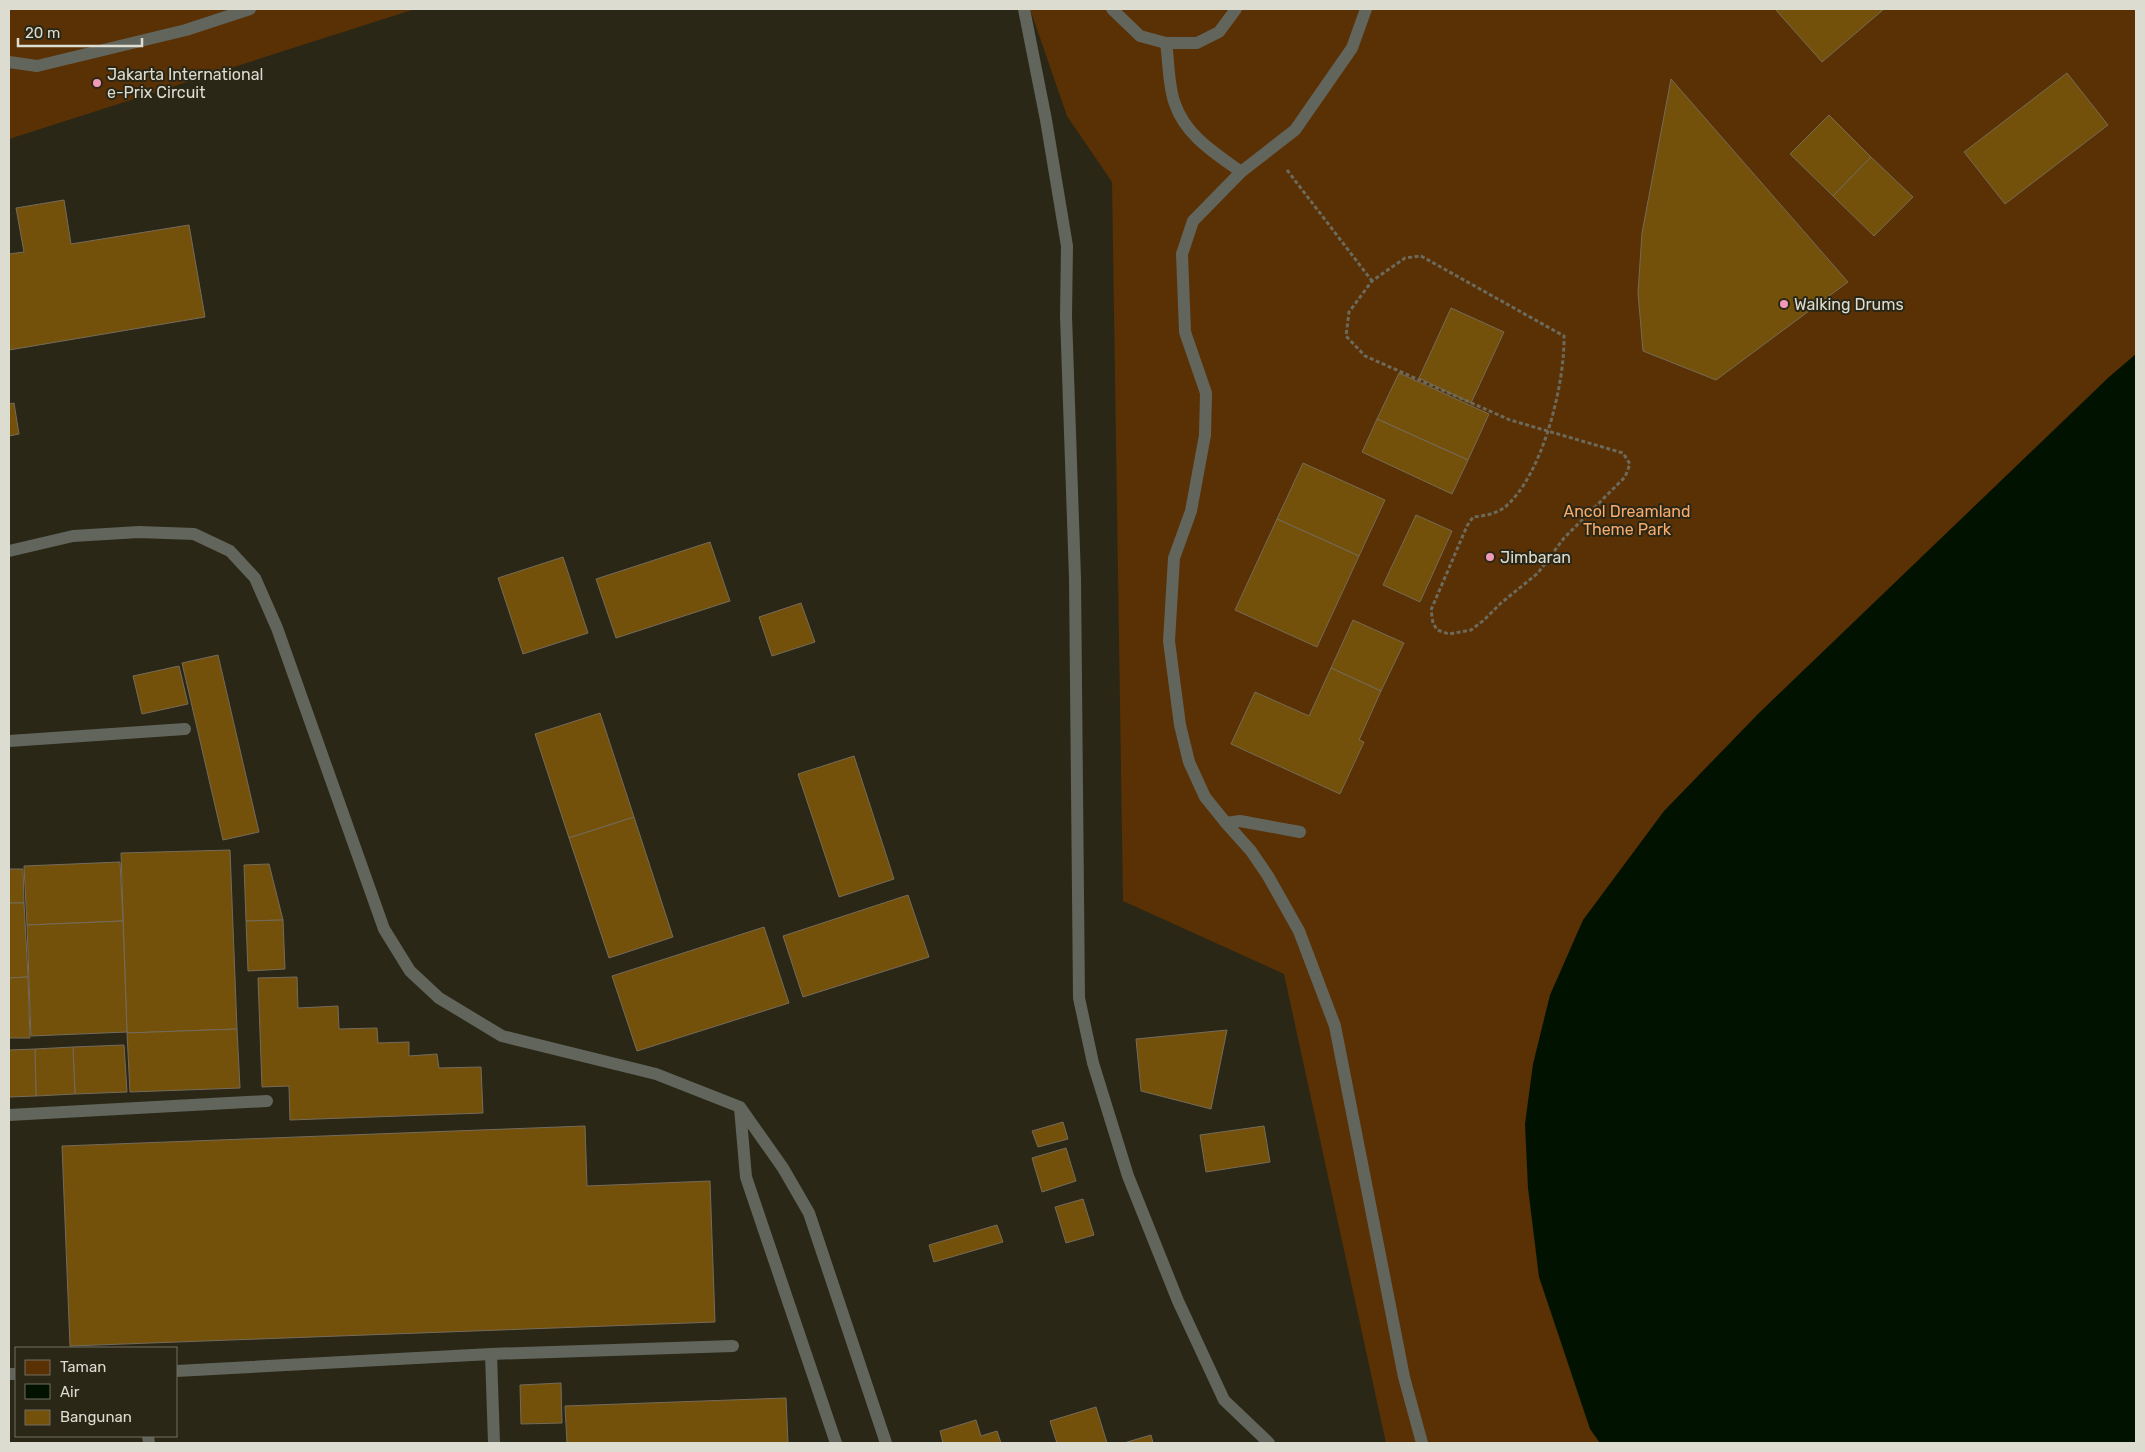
<svg xmlns="http://www.w3.org/2000/svg" width="2145" height="1452" viewBox="0 0 2145 1452" font-family="Rubik,sans-serif">
<style>
.green{fill:#5a3005}
.water{fill:#011300}
.building{fill:#73510b;stroke:#756b5a}
.lines{fill:none;stroke-linecap:round;stroke-linejoin:round}
.path{stroke:#6c6a5b;stroke-width:3;stroke-dasharray:4 2.5;stroke-linecap:butt}
.lane{stroke:#62655c;stroke-width:12}
.poi-dot{fill:#f09ab7;stroke:#2a2716;stroke-width:2}
.labels{text-anchor:middle;stroke-width:4;stroke-linejoin:round;paint-order:stroke}
.poi-label{font-size:16px;fill:#dddcd1;stroke:#2a2716;text-anchor:start}
.park-label{font-size:16px;fill:#f9ab6c;stroke:#2a2716}
</style>
<rect width="100%" height="100%" fill="#2a2716"/>
<g class="green">
<polygon points="9,9 415,9 9,139"/>
<polygon points="1030,9 2136,9 2136,1443 1386,1443 1284,974 1123,901 1112,182 1067,116"/>
</g>
<polygon class="water" points="2136,354 2136,1443 1600,1443 1590,1429 1539,1277 1528,1188 1525,1124 1533,1064 1550,995 1583,920 1664,811 1759,713 2109,377"/>
<g class="building">
<polygon points="1775,9 1884,9 1822,62"/>
<polygon points="2067,73 2108,125 2005,204 1964,152"/>
<polygon points="1671,79 1848,282 1716,380 1643,351 1638,293 1642,233"/>
<polygon points="1829,115 1871,157 1833,196 1790,154"/>
<polygon points="1871,157 1913,197 1874,236 1833,196"/>
<polygon points="64,200 71,244 189,225 205,317 9,350 9,254 24,252 16,208"/>
<polygon points="1451,308 1504,332 1471,403 1419,378"/>
<polygon points="1399,373 1489,414 1468,460 1377,419"/>
<polygon points="14,403 19,434 9,436 9,404"/>
<polygon points="1377,419 1468,460 1452,494 1362,452"/>
<polygon points="1303,463 1385,500 1359,556 1277,519"/>
<polygon points="1416,515 1452,531 1420,602 1383,585"/>
<polygon points="1277,519 1359,556 1317,647 1235,610"/>
<polygon points="710,542 730,601 616,638 596,579"/>
<polygon points="563,557 588,633 523,654 498,578"/>
<polygon points="801,603 815,642 772,656 759,617"/>
<polygon points="1353,620 1404,643 1381,691 1331,668"/>
<polygon points="218,655 259,832 223,840 182,663"/>
<polygon points="179,666 188,704 142,714 133,676"/>
<polygon points="1331,668 1381,691 1359,740 1364,742 1340,794 1231,744 1255,692 1309,716"/>
<polygon points="600,713 634,817 569,838 535,734"/>
<polygon points="854,756 894,879 839,897 798,774"/>
<polygon points="634,817 673,937 609,958 569,838"/>
<polygon points="230,850 237,1029 127,1033 121,853"/>
<polygon points="120,862 123,921 27,925 24,866"/>
<polygon points="269,864 283,920 246,921 244,865"/>
<polygon points="9,869 23,869 24,903 9,903"/>
<polygon points="908,895 929,957 803,997 783,936"/>
<polygon points="9,903 24,903 28,977 9,978"/>
<polygon points="283,920 285,969 248,971 246,921"/>
<polygon points="123,921 127,1032 31,1036 27,925"/>
<polygon points="764,927 789,1003 637,1051 612,976"/>
<polygon points="28,977 30,1038 9,1038 9,978"/>
<polygon points="297,977 298,1008 338,1006 339,1029 377,1028 378,1043 409,1042 409,1056 437,1054 439,1068 481,1067 483,1113 290,1120 289,1086 262,1087 258,978"/>
<polygon points="237,1029 240,1088 130,1092 127,1033"/>
<polygon points="1227,1030 1211,1109 1141,1091 1136,1039"/>
<polygon points="124,1045 127,1092 75,1094 73,1047"/>
<polygon points="73,1047 75,1094 36,1096 35,1049"/>
<polygon points="35,1049 36,1096 9,1097 9,1050"/>
<polygon points="1063,1122 1068,1139 1038,1147 1032,1131"/>
<polygon points="585,1126 587,1186 710,1181 715,1322 70,1346 62,1146"/>
<polygon points="1264,1126 1270,1162 1206,1172 1200,1135"/>
<polygon points="1066,1148 1076,1181 1042,1192 1032,1158"/>
<polygon points="1083,1199 1094,1235 1066,1243 1055,1207"/>
<polygon points="997,1225 1003,1242 934,1262 929,1245"/>
<polygon points="561,1383 562,1423 521,1424 520,1385"/>
<polygon points="786,1398 788,1443 567,1443 565,1406"/>
<polygon points="1096,1407 1107,1443 1057,1443 1050,1421"/>
<polygon points="976,1420 981,1436 997,1431 1001,1443 943,1443 940,1431"/>
<polygon points="1151,1435 1153,1443 1124,1443"/>
</g>
<g class="lines">
<g class="path">
<polyline points="1287,170 1372,281"/>
<path d="M1431 610 1467 526 1473 517C1484 516 1496 514 1505 507 1543 475 1565 383 1564 336L1421 256 1405 258 1372 281 1349 312 1346 336 1365 356 1510 420 1623 453 1630 464 1625 477 1564 538 1538 573 1501 603 1484 620 1471 630 1449 634 1437 630 1433 623 1431 610"/>
</g>
<g class="lane">
<polyline points="1024,9 1046,120 1067,246 1066,316 1075,578 1079,998 1093,1063 1128,1176 1178,1301 1224,1400 1269,1443"/>
<polyline points="1112,9 1140,36 1166,43 1197,43 1219,32 1236,9"/>
<path d="M1166 43C1169 62 1168 86 1175 104 1186 136 1215 153 1241 172"/>
<polyline points="9,62 37,66 186,30 250,9"/>
<polyline points="9,551 73,536 139,532 194,534 230,551 255,578 277,628 384,929 410,971 439,998 502,1036 656,1074 740,1107 783,1168 809,1213 886,1443"/>
<polyline points="9,741 185,729"/>
<polyline points="1226,823 1251,851 1268,876 1299,931 1335,1026 1404,1377 1422,1443"/>
<polyline points="1300,832 1240,821 1226,823 1205,797 1189,762 1180,725 1169,641 1174,558 1191,511 1205,435 1206,393 1185,332 1182,254 1193,221 1241,172 1295,130 1352,48 1366,9"/>
<polyline points="740,1108 746,1177 836,1443"/>
<polyline points="9,1115 267,1101"/>
<polyline points="491,1354 494,1443"/>
<polyline points="176,1371 491,1354 733,1346"/>
<polyline points="9,1374 16,1374"/>
<polyline points="148,1436 149,1443"/>
</g>
</g>
<g class="poi-dot">
<circle cx="97" cy="83" r="5"/>
<circle cx="1784" cy="304" r="5"/>
<circle cx="1490" cy="557" r="5"/>
</g>
<g class="labels">
<g class="poi-label">
<text x="107" y="80">Jakarta International<tspan x="107" dy="18">e-Prix Circuit</tspan></text>
<text x="1794" y="310">Walking Drums</text>
<text x="1500" y="563">Jimbaran</text>
</g>
<g class="park-label">
<text x="1627" y="517">Ancol Dreamland<tspan x="1627" dy="18">Theme Park</tspan></text>
</g>
</g>
<rect width="2145" height="1452" fill="none" stroke="#dddcd1" stroke-width="20"/>
<rect x="15" y="1347" width="162" height="90" fill="#2a2716" stroke="#726f61"/>
<rect x="25" y="1360" width="25" height="15" fill="#5a3005" stroke="#726f61"/>
<text x="60" y="1372" font-size="15" fill="#dddcd1">Taman</text>
<rect x="25" y="1384" width="25" height="15" fill="#011300" stroke="#726f61"/>
<text x="60" y="1397" font-size="15" fill="#dddcd1">Air</text>
<rect x="25" y="1410" width="25" height="15" fill="#73510b" stroke="#726f61"/>
<text x="60" y="1422" font-size="15" fill="#dddcd1">Bangunan</text>
<path d="M18 38v8h124v-8" fill="none" stroke="#dddcd1" stroke-width="2.5"/>
<text x="25" y="38" font-size="15" fill="#dddcd1" stroke="#2a2716" stroke-width="4" paint-order="stroke">20 m</text>
</svg>
